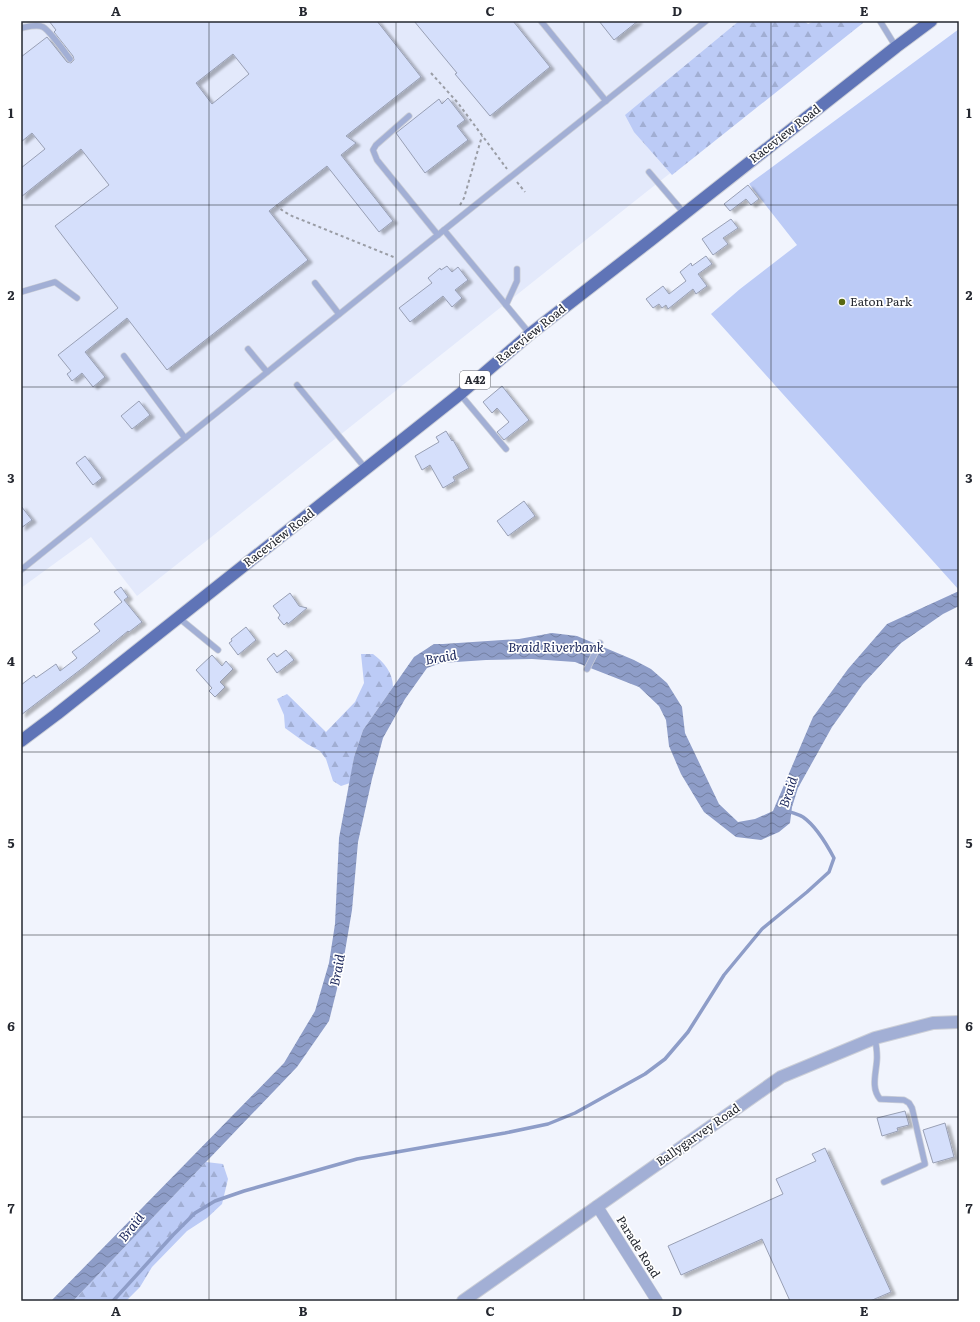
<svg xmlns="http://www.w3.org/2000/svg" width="980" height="1322" viewBox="0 0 980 1322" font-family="Literata,serif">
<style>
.built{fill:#e3e9fb}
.forest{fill:url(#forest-firs)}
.pitch{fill:#bccbf6}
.water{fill:url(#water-waves)}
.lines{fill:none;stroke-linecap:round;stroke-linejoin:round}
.stream{stroke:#8e9dc8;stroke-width:3.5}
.building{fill:#d5dffb;stroke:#989fb4;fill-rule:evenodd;filter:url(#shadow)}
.service-casing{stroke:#cccfd8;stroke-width:7}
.minor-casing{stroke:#cccfd8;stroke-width:12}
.tertiary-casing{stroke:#cccfd8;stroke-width:14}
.primary-casing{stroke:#cccfd8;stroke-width:14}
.path{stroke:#9a9da5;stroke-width:2;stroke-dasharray:3 3;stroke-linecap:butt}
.service{stroke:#a2afd5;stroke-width:5.5}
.minor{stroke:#a2afd5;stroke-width:11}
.tertiary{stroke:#a2afd5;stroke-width:12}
.primary{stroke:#5f74b7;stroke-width:12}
.grid{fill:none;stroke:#252830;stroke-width:1;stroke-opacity:0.55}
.poi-dot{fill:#596912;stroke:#fff;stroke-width:1.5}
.labels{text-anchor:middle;stroke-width:3.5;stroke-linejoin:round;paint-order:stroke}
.shield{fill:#fff;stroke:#66686e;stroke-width:1}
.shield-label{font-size:11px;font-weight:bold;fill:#252830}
.street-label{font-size:12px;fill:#252830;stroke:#fff}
.poi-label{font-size:12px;fill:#252830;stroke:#fff;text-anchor:start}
.water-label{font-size:13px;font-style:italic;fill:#19255a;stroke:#fff}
.neatline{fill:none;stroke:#252830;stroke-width:1.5}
.grid-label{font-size:13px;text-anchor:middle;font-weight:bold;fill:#252830}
</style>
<defs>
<pattern id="forest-firs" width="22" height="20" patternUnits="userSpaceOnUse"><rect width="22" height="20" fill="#bccbf6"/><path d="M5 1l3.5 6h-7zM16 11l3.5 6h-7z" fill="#a1aed3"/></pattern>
<pattern id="water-waves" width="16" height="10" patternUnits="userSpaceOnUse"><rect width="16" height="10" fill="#8e9dc8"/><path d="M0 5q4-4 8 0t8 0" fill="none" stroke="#7480a3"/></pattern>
<filter id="shadow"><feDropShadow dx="4.5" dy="2.5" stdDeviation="1" flood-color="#0004"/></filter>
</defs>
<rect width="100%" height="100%" fill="#f1f4fd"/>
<polygon class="built" points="21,21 865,21 650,189 137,596 91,537 21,588"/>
<g class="forest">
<polygon points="739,21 804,21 808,24 815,21 862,21 863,23 672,175 634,132 625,115"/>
<path d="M361 654H373C384 662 393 673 393 687L363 730 354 757 350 783 341 786 333 781 326 759 320 751 307 744 285 728 284 715 277 699 287 694 326 732 355 702 364 683Z"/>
<polygon points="206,1162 223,1164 228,1179 222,1204 207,1218 187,1231 152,1267 140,1287 126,1301 73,1301"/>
</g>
<polygon class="pitch" points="959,29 959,590 711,314 740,289 797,245 749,184"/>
<polygon class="water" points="959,591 959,606 943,614 901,643 863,684 832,727 798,788 792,807 790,823 779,832 761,840 736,837 704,812 681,774 669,746 666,720 659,706 639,687 575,662 532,659 486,660 441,663 427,668 405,699 383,738 372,779 358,842 352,910 342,969 329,1021 297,1067 73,1301 51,1301 284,1063 315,1011 329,963 335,924 339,838 354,757 363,730 414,657 434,644 443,644 519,639 552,633 577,636 634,660 651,669 667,683 682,707 685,733 719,804 738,822 755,819 773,811 813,717 848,669 887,624"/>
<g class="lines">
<path class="stream" d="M113 1301 173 1235 195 1213 215 1201 244 1191 357 1159 505 1133 548 1124 575 1113 645 1074 665 1059 688 1032 724 975 762 929 807 892 829 872 834 858C826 843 816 826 803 817 798 814 792 813 788 811"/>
</g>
<g class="building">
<path d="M49 21H377L421 77 346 136 356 143 341 155 393 221 379 232 327 166 269 211 308 260 167 370 127 318 85 352 105 377 93 387 82 373 72 381 67 374 71 371 58 355 118 308 55 226 109 185 81 149 21 197V168L45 149 32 133 21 142V57L47 37 67 62 71 63 74 60 73 56 54 32 56 30ZM233 54 249 74 212 104 196 83Z"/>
<polygon points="414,21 513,21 550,67 490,116 455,74 457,73"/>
<polygon points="599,21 638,21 614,40"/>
<polygon points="448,98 465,120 457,126 468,140 425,173 396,133 439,99 442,104"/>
<polygon points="748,185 759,199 751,205 746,199 730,211 724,204"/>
<polygon points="731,219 738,228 723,238 728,244 713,255 702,239"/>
<polygon points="706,256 712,264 698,274 707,286 696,294 693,289 668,309 666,305 662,308 659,304 653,308 646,299 663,286 669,294 686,281 680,272 691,263 692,266"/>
<polygon points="447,266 452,272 458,267 468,280 455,290 462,298 452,307 443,296 410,322 399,308 432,283 428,278 440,268 441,270"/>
<polygon points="502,386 529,420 504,440 497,432 509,422 497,408 492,413 483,402"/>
<polygon points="139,401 150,415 132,429 121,416"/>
<polygon points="446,431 452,441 453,440 469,468 453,477 455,481 443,488 430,465 422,470 415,456 439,442 436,437"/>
<polygon points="85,456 102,478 93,485 76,463"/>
<polygon points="524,501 535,516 508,536 497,521"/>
<polygon points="21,506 32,520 21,528"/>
<polygon points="121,587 128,597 124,600 142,622 129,632 128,631 84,667 21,715 21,685 34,675 36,678 56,664 60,671 77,658 72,652 100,631 94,624 122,602 114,592"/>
<polygon points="290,593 299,606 307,608 288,624 287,622 284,625 278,618 280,615 273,606"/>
<polygon points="246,627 256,640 238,655 229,643 232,641 231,639"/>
<polygon points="286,650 294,660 277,673 267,659 274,653 277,657"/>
<polygon points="212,655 222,666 226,661 233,669 220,682 225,687 215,697 209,691 212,688 196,670"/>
<polygon points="905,1111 909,1125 897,1128 898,1131 882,1136 877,1118"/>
<polygon points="945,1123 954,1157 933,1163 923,1130"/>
<polygon points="825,1148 891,1292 870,1301 790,1301 762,1239 681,1275 668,1246 783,1194 776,1179 816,1161 812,1154"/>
</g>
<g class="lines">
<g class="service-casing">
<g id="service">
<polyline points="541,21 606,101"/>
<polyline points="880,21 896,47"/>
<path d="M21 28C27 27 37 24 43 27 50 31 64 51 70 59"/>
<polyline points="409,116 376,145 373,150 377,160 438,235"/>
<polyline points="649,172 684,213"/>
<polyline points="444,230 706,21"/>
<polyline points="315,283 339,314"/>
<polyline points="21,292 55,282 77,298"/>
<polyline points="506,305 517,281 517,269"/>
<polyline points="248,349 267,372"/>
<polyline points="124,356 185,438"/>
<polyline points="297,385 366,469"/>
<polyline points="460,394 506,449"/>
<polyline points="21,570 444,230 530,334"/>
<polyline points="179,618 218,650"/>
<polyline points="587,669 600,643"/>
<path d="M875 1038C876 1044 877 1051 877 1057 877 1071 870 1087 880 1099L904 1100 909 1103 912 1108 925 1164 884 1182"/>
</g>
</g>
<g class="minor-casing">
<polyline id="minor" points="597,1206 657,1301"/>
</g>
<g class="tertiary-casing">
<polyline id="tertiary" points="463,1301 781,1077 875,1038 933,1023 959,1022"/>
</g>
<g class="primary-casing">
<polyline id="primary" points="21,741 57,714 460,394 530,334 651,240 896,47 931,21"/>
</g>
<g class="path">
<polyline points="431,73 458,103 507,169"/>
<polyline points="517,182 525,192"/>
<polyline points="276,205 283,211 292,216 396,258"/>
<polyline points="460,205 464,198 482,136"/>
</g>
<use href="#service" class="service"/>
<use href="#minor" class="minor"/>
<use href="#tertiary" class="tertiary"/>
<use href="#primary" class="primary"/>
</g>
<path class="grid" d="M209 21V1301M396 21V1301M584 21V1301M771 21V1301M21 205H959M21 387H959M21 570H959M21 752H959M21 935H959M21 1117H959"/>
<circle class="poi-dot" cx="842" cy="302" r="4"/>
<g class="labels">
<rect class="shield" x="460" y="371" width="30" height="18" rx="3"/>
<g class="shield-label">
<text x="475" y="384">A42</text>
</g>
<g class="street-label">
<text transform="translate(785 134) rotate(-38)" y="4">Raceview Road</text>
<text transform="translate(531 334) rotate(-39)" y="4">Raceview Road</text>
<text transform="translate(279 538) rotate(-38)" y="4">Raceview Road</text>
<text transform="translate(698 1135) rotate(-35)" y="4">Ballygarvey Road</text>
<text transform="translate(638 1247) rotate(58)" y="4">Parade Road</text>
</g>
<g class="poi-label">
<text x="850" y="306">Eaton Park</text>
</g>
<g class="water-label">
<text x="556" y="652">Braid Riverbank</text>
<text transform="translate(441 657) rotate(-10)" y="5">Braid</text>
<text transform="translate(788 792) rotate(-72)" y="5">Braid</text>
<text transform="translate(337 970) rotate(-79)" y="5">Braid</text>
<text transform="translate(131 1227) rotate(-52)" y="5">Braid</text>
</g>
</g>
<rect width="980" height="1322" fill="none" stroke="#ffffff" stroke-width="44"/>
<rect x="22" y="22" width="936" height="1278" class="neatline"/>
<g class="grid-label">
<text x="116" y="16">A</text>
<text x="303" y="16">B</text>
<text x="490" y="16">C</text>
<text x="677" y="16">D</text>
<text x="864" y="16">E</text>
<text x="11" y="118">1</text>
<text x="969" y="118">1</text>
<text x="11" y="300">2</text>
<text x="969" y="300">2</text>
<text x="11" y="483">3</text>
<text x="969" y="483">3</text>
<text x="11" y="666">4</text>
<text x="969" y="666">4</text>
<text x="11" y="848">5</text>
<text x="969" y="848">5</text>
<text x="11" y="1031">6</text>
<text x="969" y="1031">6</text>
<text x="11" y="1213">7</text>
<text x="969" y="1213">7</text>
<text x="116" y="1316">A</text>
<text x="303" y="1316">B</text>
<text x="490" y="1316">C</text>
<text x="677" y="1316">D</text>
<text x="864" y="1316">E</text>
</g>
</svg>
